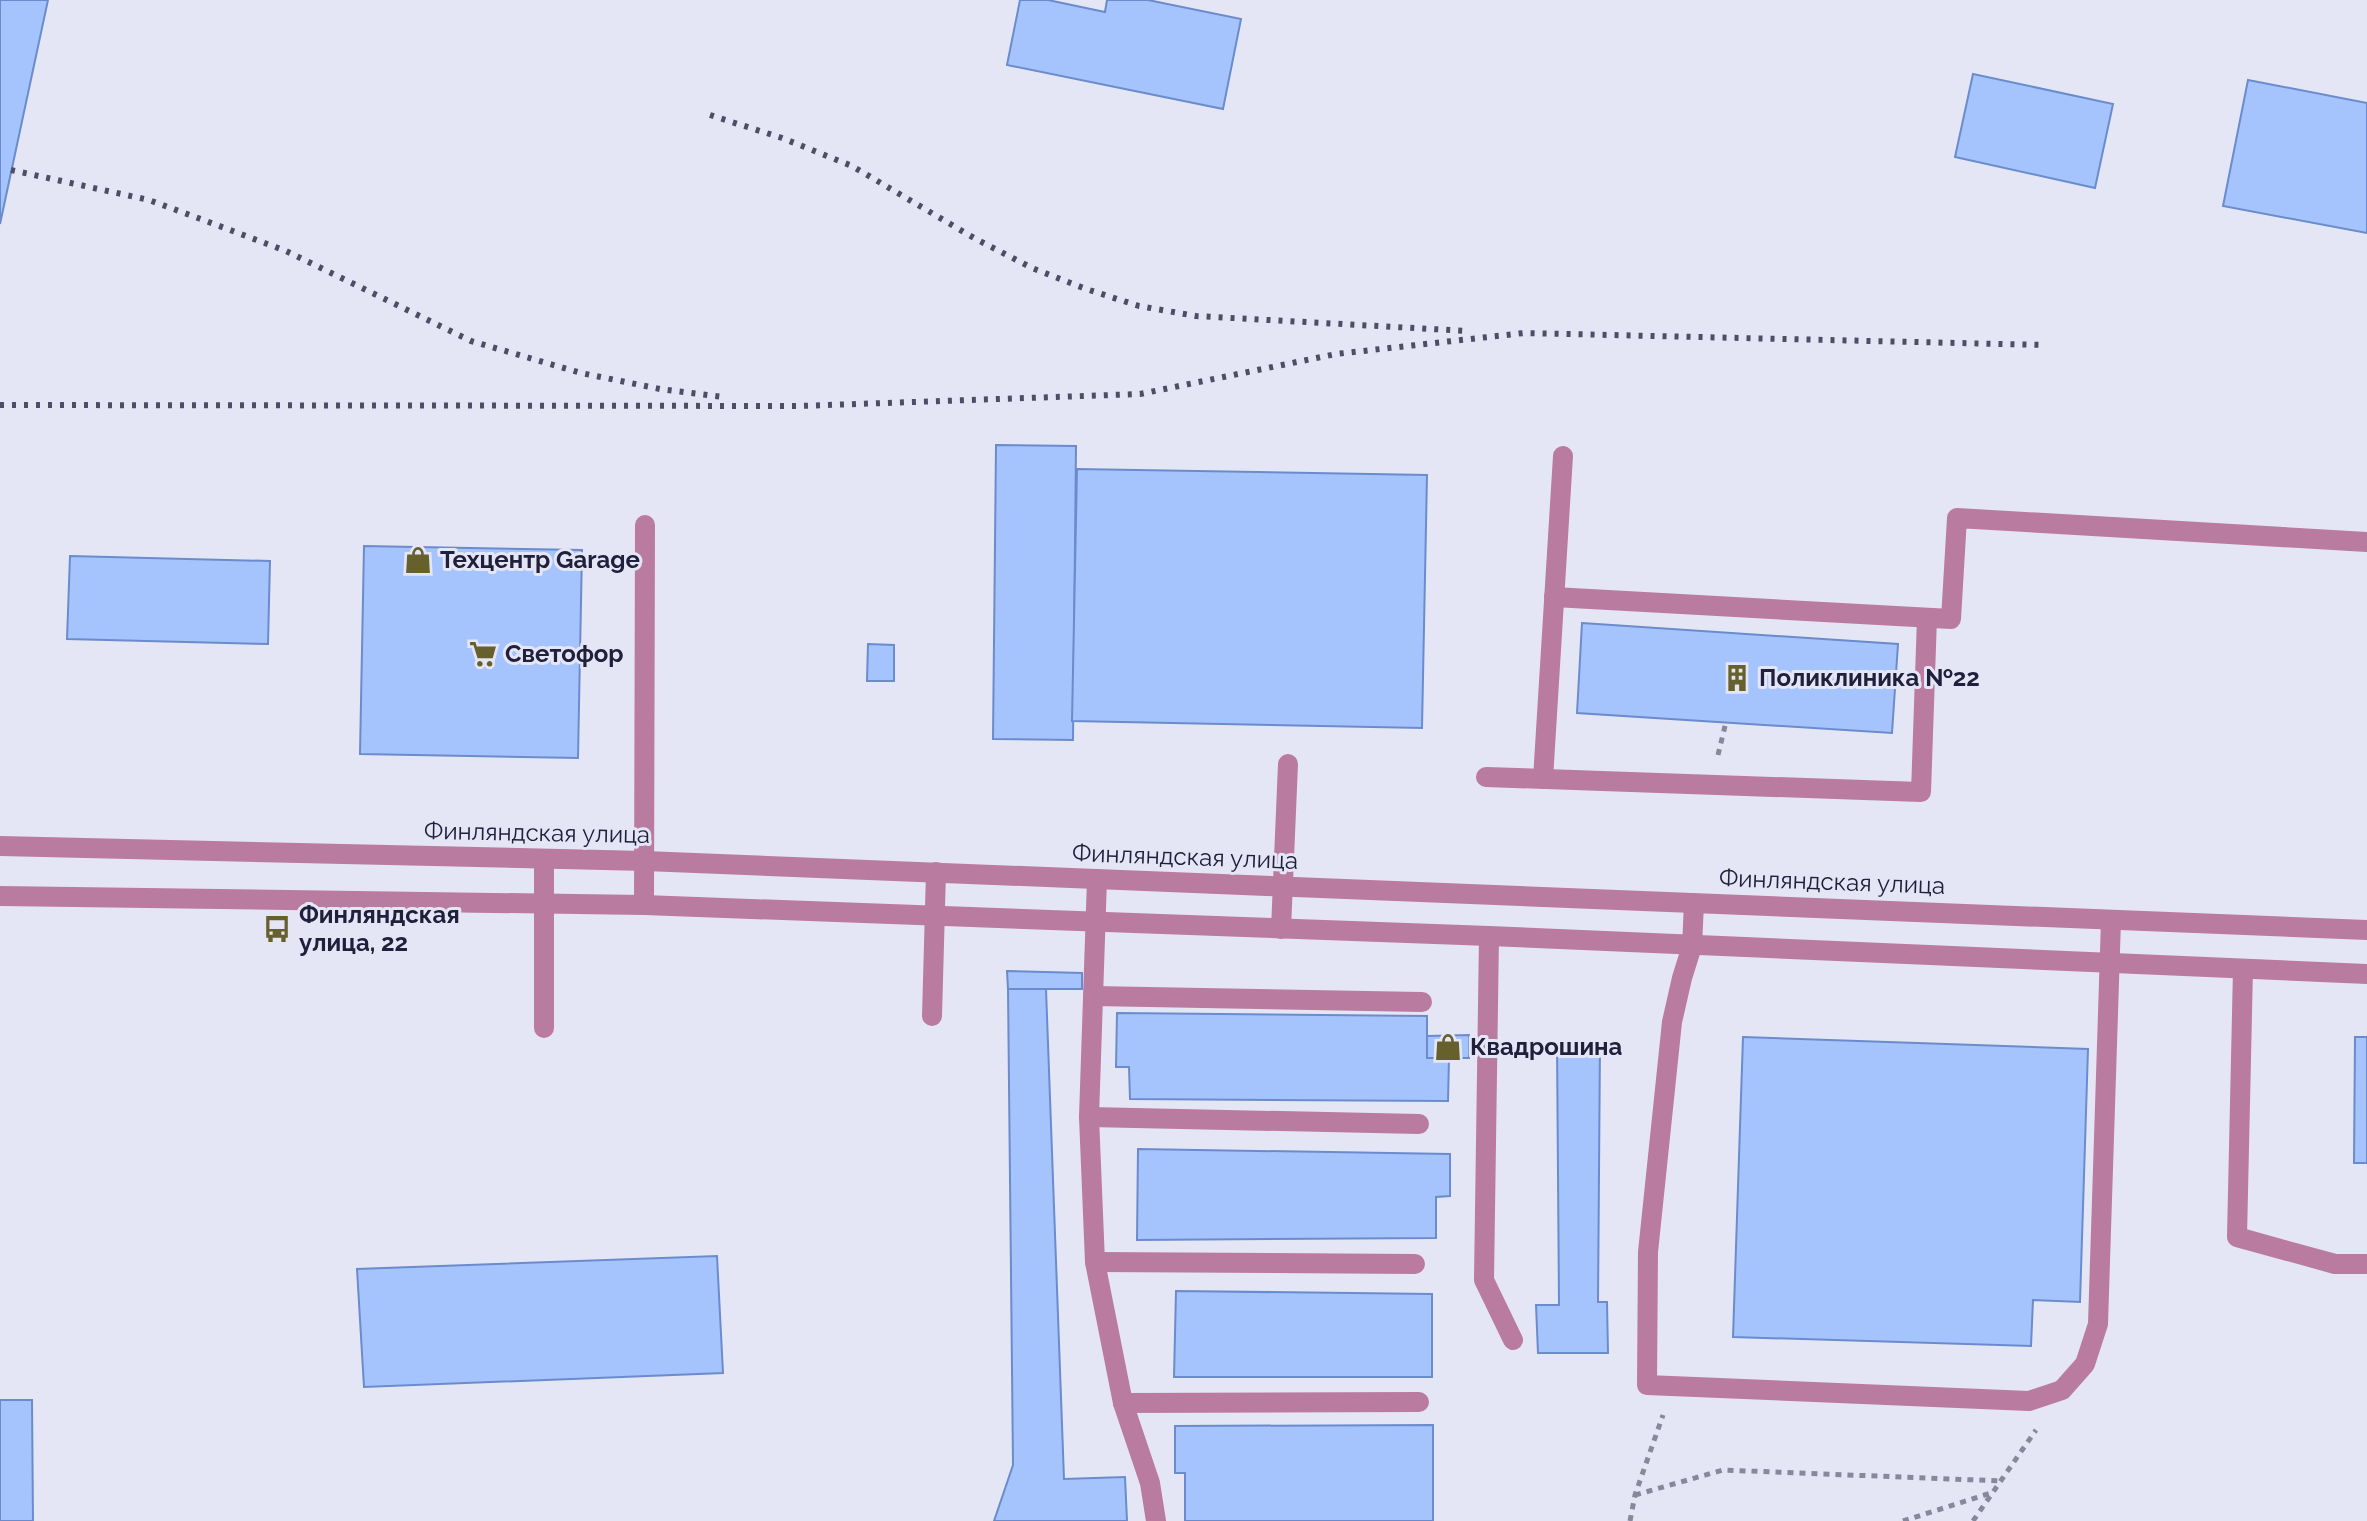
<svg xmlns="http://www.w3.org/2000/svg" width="2367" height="1521" viewBox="0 0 2367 1521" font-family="Raleway,sans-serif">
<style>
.building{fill:#a5c4fd;stroke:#6a8ccc;stroke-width:2}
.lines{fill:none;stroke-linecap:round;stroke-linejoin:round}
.path{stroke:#88889d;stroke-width:5;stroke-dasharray:6 6;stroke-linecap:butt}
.service{stroke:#ba7ba1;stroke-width:20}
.tertiary{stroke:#ba7ba1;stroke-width:20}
.rail{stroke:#4d4d66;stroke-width:6;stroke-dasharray:4 8;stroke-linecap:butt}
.labels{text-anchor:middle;stroke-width:6;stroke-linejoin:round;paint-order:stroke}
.poi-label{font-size:24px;font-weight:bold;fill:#20203c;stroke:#e5e6f5;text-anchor:start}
.street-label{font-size:24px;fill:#20203c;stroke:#e5e6f5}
</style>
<rect width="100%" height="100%" fill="#e5e6f5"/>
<g class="building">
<polygon points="0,0 48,0 0,224"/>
<polygon points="1020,0 1048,0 1105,12 1107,0 1148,0 1241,19 1223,109 1007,65"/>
<polygon points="1973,74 2113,104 2095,188 1955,157"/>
<polygon points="2248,80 2367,103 2367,233 2223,206"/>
<polygon points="996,445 1076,446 1073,740 993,739"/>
<polygon points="1077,469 1427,475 1422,728 1072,721"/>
<polygon points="364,546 582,550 578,758 360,754"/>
<polygon points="70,556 270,561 268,644 67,639"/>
<polygon points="1582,623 1898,644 1892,733 1577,713"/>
<polygon points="868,644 894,645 894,681 867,681"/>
<polygon points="1007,971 1082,973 1082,989 1008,989"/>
<polygon points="1008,989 1046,989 1064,1479 1125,1477 1127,1521 994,1521 1013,1465"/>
<polygon points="1117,1013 1427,1016 1427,1058 1449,1058 1448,1101 1130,1099 1129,1067 1116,1067"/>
<polygon points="1469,1035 1469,1058 1427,1058 1427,1036"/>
<polygon points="1743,1037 2088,1049 2080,1302 2033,1300 2031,1346 1733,1337"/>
<polygon points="2355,1037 2367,1037 2367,1163 2354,1163"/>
<polygon points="1557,1043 1600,1043 1598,1302 1607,1302 1608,1353 1538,1353 1536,1305 1559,1305"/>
<polygon points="1138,1149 1450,1154 1450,1196 1436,1197 1436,1238 1137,1240"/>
<polygon points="717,1256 723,1373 364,1387 357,1269"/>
<polygon points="1176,1291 1432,1294 1432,1377 1174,1377"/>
<polygon points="0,1400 32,1400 33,1521 0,1521"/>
<polygon points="1433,1425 1433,1521 1185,1521 1185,1473 1175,1473 1175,1426"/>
</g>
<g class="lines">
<g class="path">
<polyline points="1718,755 1726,722"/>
<polyline points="1635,1495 1723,1470 2002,1481"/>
<polyline points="1630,1521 1635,1495 1663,1415"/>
<polyline points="1903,1521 1994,1492"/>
<polyline points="1973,1521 2036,1430"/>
</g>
<g class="service">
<polyline points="1554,597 1951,619 1957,518 2367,542"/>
<polyline points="1486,777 1921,792 1927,618"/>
<polyline points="1543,779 1563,456"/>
<polyline points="544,861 544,1028"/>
<polyline points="1097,879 1089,1117 1095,1262 1123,1403 1150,1483 1156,1521"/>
<polyline points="1694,903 1692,946 1682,978 1672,1022 1648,1252 1647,1385 2029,1401 2062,1390 2085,1364 2098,1324 2111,920"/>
<polyline points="644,905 645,525"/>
<polyline points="1281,929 1288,764"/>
<polyline points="1489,936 1484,1280 1513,1340"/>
<polyline points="2243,969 2237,1237 2335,1264 2367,1264"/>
<polyline points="1093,996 1422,1002"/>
<polyline points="932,1016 936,872"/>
<polyline points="1089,1117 1419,1124"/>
<polyline points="1095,1262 1415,1264"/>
<polyline points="1123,1403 1419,1402"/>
</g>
<g class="tertiary">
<polyline points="0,846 645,861 2367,930"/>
<polyline points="0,896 644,905 1489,936 2367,974"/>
</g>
<g class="rail">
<polyline points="710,115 782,138 852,166 974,238 1032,268 1086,289 1139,306 1196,316 1468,331"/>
<polyline points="11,170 149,200 206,221 286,251 471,341 581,373 660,389 724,397"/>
<polyline points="0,405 800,406 1140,394 1336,354 1524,333 2045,345"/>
</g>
</g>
<defs>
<g id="shop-bare" transform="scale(2.16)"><path d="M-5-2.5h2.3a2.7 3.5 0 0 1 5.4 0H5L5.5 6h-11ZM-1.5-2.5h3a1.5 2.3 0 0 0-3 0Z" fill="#65602c" stroke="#e5e6f5" stroke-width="2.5" paint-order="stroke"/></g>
<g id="supermarket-bare" transform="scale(2.16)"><path d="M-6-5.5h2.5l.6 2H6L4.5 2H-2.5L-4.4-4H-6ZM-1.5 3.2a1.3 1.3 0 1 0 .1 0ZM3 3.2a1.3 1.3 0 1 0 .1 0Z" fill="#65602c" stroke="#e5e6f5" stroke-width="2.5" paint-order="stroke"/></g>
<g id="building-bare" transform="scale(2.16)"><path d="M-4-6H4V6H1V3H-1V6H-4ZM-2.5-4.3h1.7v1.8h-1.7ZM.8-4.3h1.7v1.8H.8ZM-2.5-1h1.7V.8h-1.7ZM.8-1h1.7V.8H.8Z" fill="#65602c" stroke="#e5e6f5" stroke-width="2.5" paint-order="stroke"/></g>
<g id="bus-bare" transform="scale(2.16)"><path d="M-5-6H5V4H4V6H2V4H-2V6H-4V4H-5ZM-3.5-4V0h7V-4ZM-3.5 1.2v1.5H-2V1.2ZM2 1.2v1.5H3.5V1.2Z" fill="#65602c" stroke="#e5e6f5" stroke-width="2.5" paint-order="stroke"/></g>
</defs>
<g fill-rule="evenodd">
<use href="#shop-bare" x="418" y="560"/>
<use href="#supermarket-bare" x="483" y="654"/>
<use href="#building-bare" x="1737" y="678"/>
<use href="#bus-bare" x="277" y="929"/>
<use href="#shop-bare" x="1448" y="1047"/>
</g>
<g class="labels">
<g class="poi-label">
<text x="440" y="568">Техцентр Garage</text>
<text x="505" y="662">Светофор</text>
<text x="1759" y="686">Поликлиника №22</text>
<text x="299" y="923">Финляндская<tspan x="299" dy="28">улица, 22</tspan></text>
<text x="1470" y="1055">Квадрошина</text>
</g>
<g class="street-label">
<text transform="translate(537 833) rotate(1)" y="8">Финляндская улица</text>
<text transform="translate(1185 857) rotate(2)" y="8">Финляндская улица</text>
<text transform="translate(1832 882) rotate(2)" y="8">Финляндская улица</text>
</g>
</g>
</svg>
